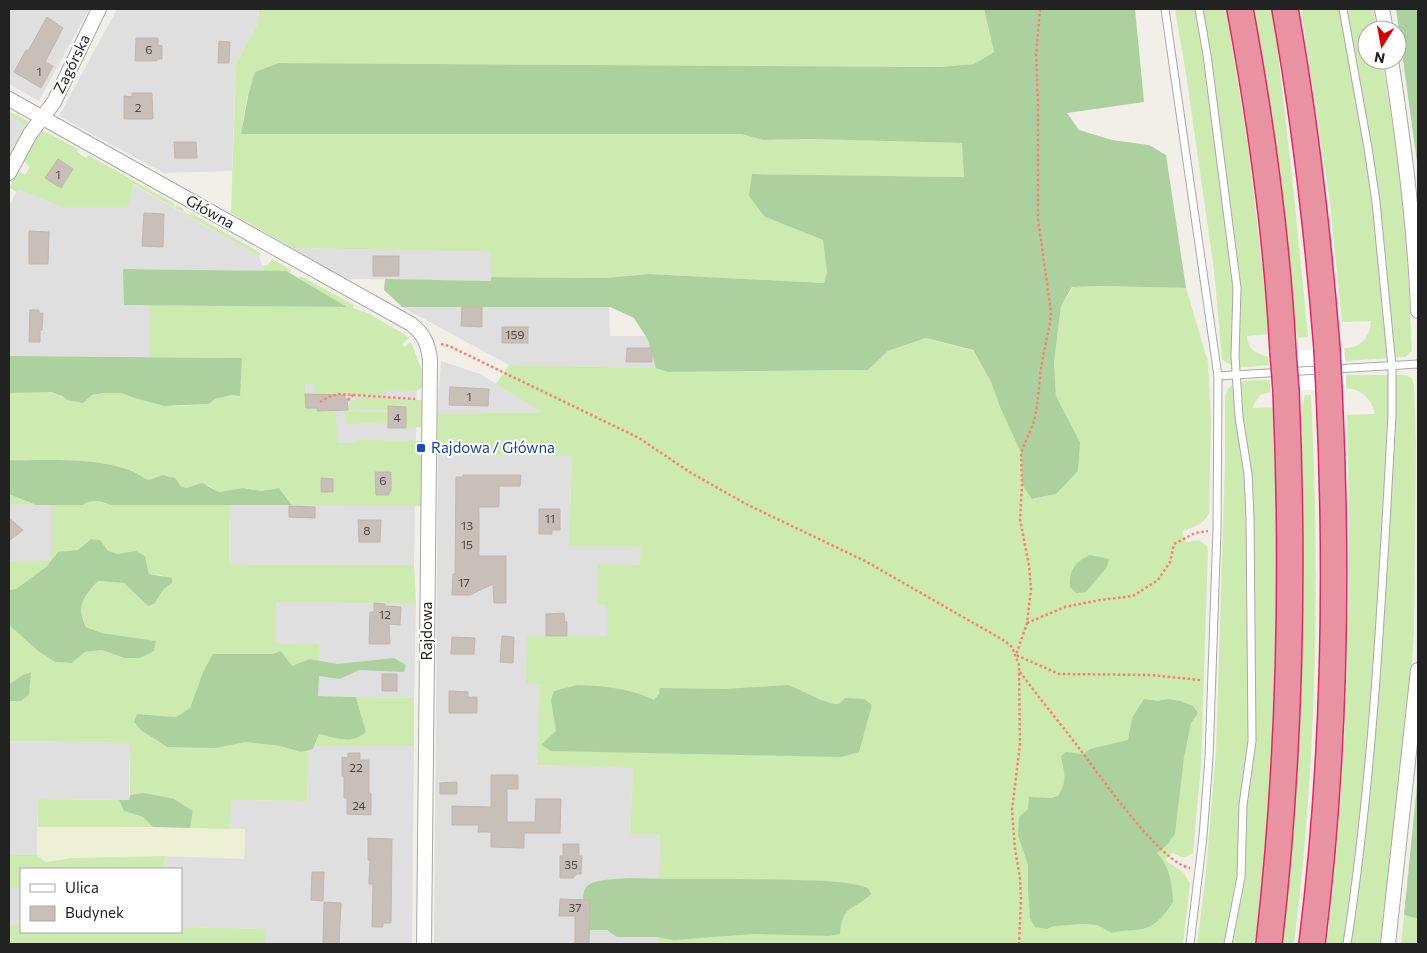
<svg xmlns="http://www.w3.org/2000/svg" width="1427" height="953" viewBox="0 0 1427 953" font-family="Commissioner,sans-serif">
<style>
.residential{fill:#e0dfdf}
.farmland{fill:#eef0d5}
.grass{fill:#cdebb0;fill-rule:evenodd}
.forest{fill:#add19e}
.pier{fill:#fff}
.building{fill:#c7bfb8;stroke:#c4b6ab}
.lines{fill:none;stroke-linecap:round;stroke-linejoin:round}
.lane-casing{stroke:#a9a9a9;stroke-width:9}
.street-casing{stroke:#a9a9a9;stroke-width:16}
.highway-casing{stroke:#dc2a67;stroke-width:28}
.path{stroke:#fa8072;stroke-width:2.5;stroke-dasharray:2.5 2.5;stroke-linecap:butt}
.lane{stroke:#fff;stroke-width:7}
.street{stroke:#fff;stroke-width:14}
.highway{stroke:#e892a2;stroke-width:25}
.highway-bridge-casing{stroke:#dc2a67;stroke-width:28;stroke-linecap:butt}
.highway-bridge{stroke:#e892a2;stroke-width:25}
.transit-dot{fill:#1a4fb4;stroke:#fff;stroke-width:2}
.labels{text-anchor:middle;stroke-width:4;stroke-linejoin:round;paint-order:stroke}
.number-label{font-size:12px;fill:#4b4948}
.street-label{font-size:15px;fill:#222;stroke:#fff}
.transit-label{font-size:15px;fill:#164399;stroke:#fff;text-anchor:start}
</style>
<rect width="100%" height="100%" fill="#f2efe9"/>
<g class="residential">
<polygon points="9,9 89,9 39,101 9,84"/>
<polygon points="117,9 259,9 258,23 236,64 232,171 164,173 59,116"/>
<polygon points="9,115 25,124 9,155"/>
<polygon points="48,137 259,256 264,271 124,269 124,305 149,305 149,357 9,356 9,206 45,138"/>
<polygon points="292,248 492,252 491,281 343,279"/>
<polygon points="402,307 609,307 610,336 654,336 656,368 509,365"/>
<polygon points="304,358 417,366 414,565 229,564 230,505 288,505 319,411 306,411"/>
<polygon points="441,361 480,374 543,412 437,414"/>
<polygon points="438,455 572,456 569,546 641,547 641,565 597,604 607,604 607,636 526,684 540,684 538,765 633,767 630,834 660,835 657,944 434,944"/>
<polygon points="9,504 51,505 51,562 9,561"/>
<polygon points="276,602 416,604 414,698 318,696 276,643"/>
<polygon points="9,741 130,743 129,800 38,799 37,855 9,854"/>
<polygon points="309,745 414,746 412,944 265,944 265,929 181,927 181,869 164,869 165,856 244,858 245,829 229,829 230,800 307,801"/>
<rect x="9" y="888" width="12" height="37"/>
</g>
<polygon class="farmland" points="49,826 245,829 244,859 165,856 72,858 46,862 37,855 38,827"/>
<g class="grass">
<polygon points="259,9 984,9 994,52 974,64 939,67 279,63 247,96 241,134 741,134 763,140 810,139 963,143 964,177 752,174 765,217 823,240 827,272 824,283 649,274 605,278 491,277 491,252 292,248 231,213 236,64 258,23"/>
<path d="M1175 9H1226L1249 152 1270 334 1247 336C1248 350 1257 354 1269 357V365C1255 366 1233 371 1222 359L1214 270 1186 74Z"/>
<polygon points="1251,9 1273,9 1294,195 1308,337 1298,338 1290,309"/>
<path d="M1301 9H1373L1377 30H1367V60H1382L1392 121 1405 220 1412 351 1405 357 1345 361 1344 348C1361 348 1370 337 1371 321L1342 322 1330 203Z"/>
<polygon points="9,111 28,121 27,128 9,162 9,154 25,125 9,115"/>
<polygon points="44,131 78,149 77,152 86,158 88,155 175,204 174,207 176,207 177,205 184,209 183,211 189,215 191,213 261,253 259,256 133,184 128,207 62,207 19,189 17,192 10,188 10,186 18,172 26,174 30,167 22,160 36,136"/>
<path d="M272 259 291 270 290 273 299 278 301 276 354 305 353 308 363 312 364 311 404 334 409 338 402 344 404 347 411 342 421 368 422 388 416 391 384 390 383 396C358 394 339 390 317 402V411L388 412V423L345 424V412H336L337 443H354L358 440 422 441V443H418V455L422 456 421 506 292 505 286 496 279 488 261 491 243 488 219 492 208 485H197L186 488 181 486 170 476 163 475 148 480C141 477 135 471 128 469 90 457 47 461 9 460V393C29 392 51 387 67 400L105 393H121L134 398 164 406H178L209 404 215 399 232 395 241 358 149 357V305L346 307 286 271H264L262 266 268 265ZM305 384H315V407L306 408Z"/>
<path d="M1100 286 1186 288 1208 362 1211 420 1209 513C1204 525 1193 527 1182 531L1186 542 1199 540 1207 546 1208 551 1201 765 1193 853 1184 858 1172 853 1165 860 1183 872 1190 883 1183 944H657L660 835 630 834 633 768 537 765 540 684H526L527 636H607V605L597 604 598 564 640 565 641 547 569 546 572 456 438 455 437 414 542 412 496 384 509 365 656 368 667 372 868 370 888 351 926 338 973 351 991 382 1000 407 1021 453 1022 484 1033 499 1056 494 1080 442 1056 396 1054 363 1061 306 1073 287Z"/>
<path d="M1345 375H1403C1410 376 1412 377 1414 384L1416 444 1414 633 1410 690 1394 838 1380 944H1327C1348 769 1352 592 1347 415L1375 414C1372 399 1361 389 1346 388Z"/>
<path d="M1270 380 1271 392 1260 395 1252 408 1275 407C1276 415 1275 421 1275 429 1282 601 1276 774 1255 944H1197L1205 882 1216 751 1225 463V397C1228 377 1255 381 1270 380Z"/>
<path d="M1305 395H1311C1320 578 1317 762 1294 944H1278L1297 429Z"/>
<polygon points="356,396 389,399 422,400 421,427 406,428 406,407 388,407 388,410 349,410 350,400 356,401"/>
<polygon points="9,494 36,505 9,504"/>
<path d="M89 501H97L111 505H230L229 564 414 565 416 604 276 602V643L319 644V661L310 659 292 667 281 651 272 654H214L203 672 190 708 176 717 137 714 142 731 167 747 246 742 280 746 301 752 309 750 307 801 231 800 229 829 190 828 193 811 144 793 130 795V743L9 741V701H21L23 675 9 684V625L38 651 55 662 72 663 85 652 102 650 124 658 154 651 155 641 102 633 86 627C76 604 83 599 98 581L124 583 148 606 154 604 164 589 172 583 161 575 149 574 145 556C131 549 128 556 116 554 106 552 99 545 91 539L78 550 64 553 16 589 9 590V561H51V505H83Z"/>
<polygon points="356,697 414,698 414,746 315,746 319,734 347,740 362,717"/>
<polygon points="38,799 119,800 124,811 143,817 153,827 38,827"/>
<polygon points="9,854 37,855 46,862 72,858 165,856 164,869 21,869 21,888 9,888"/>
<polygon points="1404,915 1418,919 1418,944 1401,944"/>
<polygon points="9,925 21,925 21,932 181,932 181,927 265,929 265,944 9,944"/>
</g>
<g class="forest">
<polygon points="984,9 1135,9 1144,102 1067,113 1079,130 1112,140 1149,145 1166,155 1186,288 1100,286 1072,287 1061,306 1054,363 1056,396 1080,442 1078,471 1056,494 1032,499 1022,484 1021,453 1000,407 991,382 973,350 926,338 888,351 868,370 667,372 656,368 648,340 634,318 610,307 402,307 384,290 385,279 491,281 491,277 605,278 649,274 824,283 827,272 823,240 765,217 749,196 752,174 964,177 962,143 810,139 763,140 741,134 241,134 248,96 255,72 279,63 939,67 974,64 994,52"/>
<polygon points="1396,9 1418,9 1418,169"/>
<polygon points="123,269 286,271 347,307 124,305"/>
<polygon points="9,356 242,358 240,396 232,395 215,399 209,404 164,406 134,398 121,393 105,393 92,395 83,403 67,400 62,396 51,392 9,393"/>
<path d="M9 460C47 461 90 457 127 469 135 471 141 477 148 480L163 475 175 478 181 486 186 488 202 483 219 492 243 488 261 491 279 488 292 505H111C101 502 93 498 83 505H36L9 494Z"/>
<path d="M91 539 100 540 108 551 118 554 136 551 145 556 149 574 172 578V583L164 589 154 604 148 606 124 583 98 581C83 598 76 605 86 627L102 633 156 641 154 651 140 658H124L102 650 85 652 72 663 55 662 38 651 9 625V590L16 589 47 566 58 552 78 550Z"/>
<path d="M1090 555 1109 559 1107 567 1086 592 1076 593 1070 587C1069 569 1075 562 1090 555Z"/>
<path d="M281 651 292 666 310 659 337 664 394 658 406 665 404 672 359 670 340 679 319 676 318 696 356 697 366 732C352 745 336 738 319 734L313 749 301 752 280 746 246 742 215 748 167 747 142 731 134 722 137 714 176 717 190 708 203 672 213 654H272Z"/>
<polygon points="31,672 29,695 21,701 9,701 9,684 23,675"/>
<path d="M577 685C606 686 628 688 654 700L659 694 660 688 724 689 789 685 821 700 834 704H839L845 698 864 699 872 705 859 752 841 757 551 751 541 745 556 731 551 700 554 691Z"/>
<path d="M1144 699 1158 701 1168 699 1180 701 1193 706 1198 713 1191 723 1184 757 1175 834 1168 844 1157 853C1170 867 1172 883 1173 902 1163 917 1155 928 1136 930 1127 931 1121 930 1112 933L1097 925 1083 924 1054 926 1047 929 1035 927 1030 918 1028 891V865L1018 835 1019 817 1028 809 1029 797 1051 798 1058 796C1068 781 1064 772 1061 756L1066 752 1083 754 1090 749 1128 740 1132 718Z"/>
<polygon points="1418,775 1418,919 1404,915"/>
<polygon points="144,793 174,799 193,811 190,828 153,827 143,817 124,811 119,800 129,800 130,795"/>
<path d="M629 878C684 880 740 878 795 880 819 881 845 880 868 888L871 894C854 911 842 904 840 934L829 936 754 934 674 940 656 937H617L607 930H588C578 882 580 881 629 878Z"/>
</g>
<polygon class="pier" points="1344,348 1346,388 1271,392 1268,352"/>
<g class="building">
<polygon points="47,17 63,28 45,62 53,66 41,88 14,72 26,50 28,51"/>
<polygon points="136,38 158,38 158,45 162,46 162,59 157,59 157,61 135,61"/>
<polygon points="219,41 230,42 229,63 218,63"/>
<polygon points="132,93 152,93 153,119 124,119 124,96 132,97"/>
<polygon points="174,142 196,142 197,158 175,158"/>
<polygon points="58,159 73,169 61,188 45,178"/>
<polygon points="144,213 164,214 163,247 142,246"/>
<polygon points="29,231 49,232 48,264 29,264"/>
<rect x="373" y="256" width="26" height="20"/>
<polygon points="462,307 482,307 482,327 461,326"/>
<polygon points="30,310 39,310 39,313 43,313 42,330 40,330 40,342 29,342"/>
<rect x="502" y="327" width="26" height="16"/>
<polygon points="627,348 652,348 652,362 626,362"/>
<polygon points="450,387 489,389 488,406 449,405"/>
<polygon points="305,394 345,395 345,399 347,399 348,410 317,411 317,408 306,408"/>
<polygon points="388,406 406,407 406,428 388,428"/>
<polygon points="375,472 391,472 391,491 389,491 389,495 376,495"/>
<polygon points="463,475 521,475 520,486 499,486 499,507 479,507 479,556 506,556 506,603 494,603 493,584 470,595 452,595 453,574 455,574 456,477 463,477"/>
<polygon points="321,478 333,479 333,492 321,492"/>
<polygon points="289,506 315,507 315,518 289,517"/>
<polygon points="539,509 560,509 560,530 552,530 552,534 539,534"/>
<polygon points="9,518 23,530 9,541"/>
<polygon points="358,520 381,520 380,542 359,542"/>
<polygon points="374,603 385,604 385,606 401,607 400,625 389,624 390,644 369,644 370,612 374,612"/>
<polygon points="564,613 565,622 567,622 567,636 546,636 546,614"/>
<polygon points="502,636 514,637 513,663 500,662"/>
<polygon points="452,637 475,638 474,654 451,654"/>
<rect x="382" y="674" width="15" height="17"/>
<polygon points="449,691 468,692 468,697 477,697 477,713 449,713"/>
<polygon points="348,753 360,753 360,760 369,760 369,793 371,793 371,815 347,814 347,798 344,798 344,776 342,776 342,757 348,758"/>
<polygon points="491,775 518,775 518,789 507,789 507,821 508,822 535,822 536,799 561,799 560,833 524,833 524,848 491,847 491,832 478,832 479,825 452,825 452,806 491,807"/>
<polygon points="457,782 457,794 440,794 440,783"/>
<polygon points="368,838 392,839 391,923 383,923 383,927 372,927 373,884 369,884 370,860 368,860"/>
<polygon points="563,844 579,844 579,856 582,856 581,874 577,874 573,878 560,878 560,856 563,856"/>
<polygon points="312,872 324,872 323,901 311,900"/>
<polygon points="560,899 590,900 589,944 575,944 575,916 559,916"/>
<polygon points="324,902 341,903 339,944 323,944"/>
</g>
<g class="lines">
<g class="lane-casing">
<g id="lane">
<polyline points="1165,9 1218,376 1217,530 1209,757 1203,837 1190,944"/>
<polyline points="1199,9 1207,55 1237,288 1235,356 1239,417 1248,474 1250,517 1252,741 1243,805 1241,877 1228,944"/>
<path d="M1343 9 1368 148 1376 202 1392 366V415C1382 592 1374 769 1347 944"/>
<polyline points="1218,376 1418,364"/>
</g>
</g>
<g class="street-casing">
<g id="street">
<polyline points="1382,9 1386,30"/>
<path d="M1391 60C1404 143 1415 227 1418 311"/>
<path d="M9 99 411 324C424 334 428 344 430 359L424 944"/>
<polyline points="9,173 30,134 54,102 99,9"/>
<polyline points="1388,944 1418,670"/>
</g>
</g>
<g class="highway-casing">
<g id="highway">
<path d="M1240 9C1261 122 1277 237 1283 352"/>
<path d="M1285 9C1305 121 1318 235 1327 349"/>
<path d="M1269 944C1290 760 1294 576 1286 391"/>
<path d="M1312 944C1335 760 1338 574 1329 389"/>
</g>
</g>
<g class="path">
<polyline points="1040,9 1036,55 1038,100 1038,219 1051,312 1050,323 1041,367 1037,407 1034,421 1021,453 1022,484 1020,519 1029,566 1031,589 1027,623 1016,655 1059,674 1150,675 1201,680"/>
<polyline points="441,344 449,346 639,438 691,473 748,505 865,561 1005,641 1012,647 1019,665 1020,744 1012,810 1015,849 1020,878 1021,898 1019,944"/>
<polyline points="348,400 353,395"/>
<polyline points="320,402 328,397 339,394 415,399"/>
<polyline points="1027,623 1065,607 1100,600 1133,596 1158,580 1170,562 1174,544 1195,533 1208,531"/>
<path d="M1020 672C1039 698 1060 723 1079 748 1099 774 1160 863 1190 868"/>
</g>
<use href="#lane" class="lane"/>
<use href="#street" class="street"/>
<use href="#highway" class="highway"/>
<g class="highway-bridge-casing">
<g id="highway-bridge">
<polyline points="1327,349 1329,389"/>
<polyline points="1283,352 1286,391"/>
</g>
</g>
<use href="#highway-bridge" class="highway-bridge"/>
</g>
<rect class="transit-dot" x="416" y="443" width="10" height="10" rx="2.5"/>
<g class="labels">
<g class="number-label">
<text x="149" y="54">6</text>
<text x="39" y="76">1</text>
<text x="138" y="112">2</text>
<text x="58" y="179">1</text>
<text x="515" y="339">159</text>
<text x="469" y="401">1</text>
<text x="397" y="422">4</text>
<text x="383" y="485">6</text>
<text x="550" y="523">11</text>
<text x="467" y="530">13</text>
<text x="367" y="535">8</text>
<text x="467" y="549">15</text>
<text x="464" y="587">17</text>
<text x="385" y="619">12</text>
<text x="356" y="772">22</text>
<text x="359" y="810">24</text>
<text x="571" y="869">35</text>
<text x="575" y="912">37</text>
</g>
<g class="street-label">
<text transform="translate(72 64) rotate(-64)" y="5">Zagórska</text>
<text transform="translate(210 212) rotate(29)" y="5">Główna</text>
<text transform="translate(427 631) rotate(-90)" y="5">Rajdowa</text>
</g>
<g class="transit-label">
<text x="431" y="453">Rajdowa / Główna</text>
</g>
</g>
<rect width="1427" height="953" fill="none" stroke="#222222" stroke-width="20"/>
<rect x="20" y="868" width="162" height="65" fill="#ffffff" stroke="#a7a7a7"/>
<rect x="30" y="884" width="25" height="8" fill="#ffffff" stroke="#a7a7a7"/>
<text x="65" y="893" font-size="15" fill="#222222">Ulica</text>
<rect x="30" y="906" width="25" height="15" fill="#c7bfb8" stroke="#a7a7a7"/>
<text x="65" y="918" font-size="15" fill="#222222">Budynek</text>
<g transform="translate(1382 45) rotate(191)"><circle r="24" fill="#ffffff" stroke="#a7a7a7"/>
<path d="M0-4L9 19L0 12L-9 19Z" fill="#d40000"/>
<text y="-8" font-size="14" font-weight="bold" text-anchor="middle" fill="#222222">N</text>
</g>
</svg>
